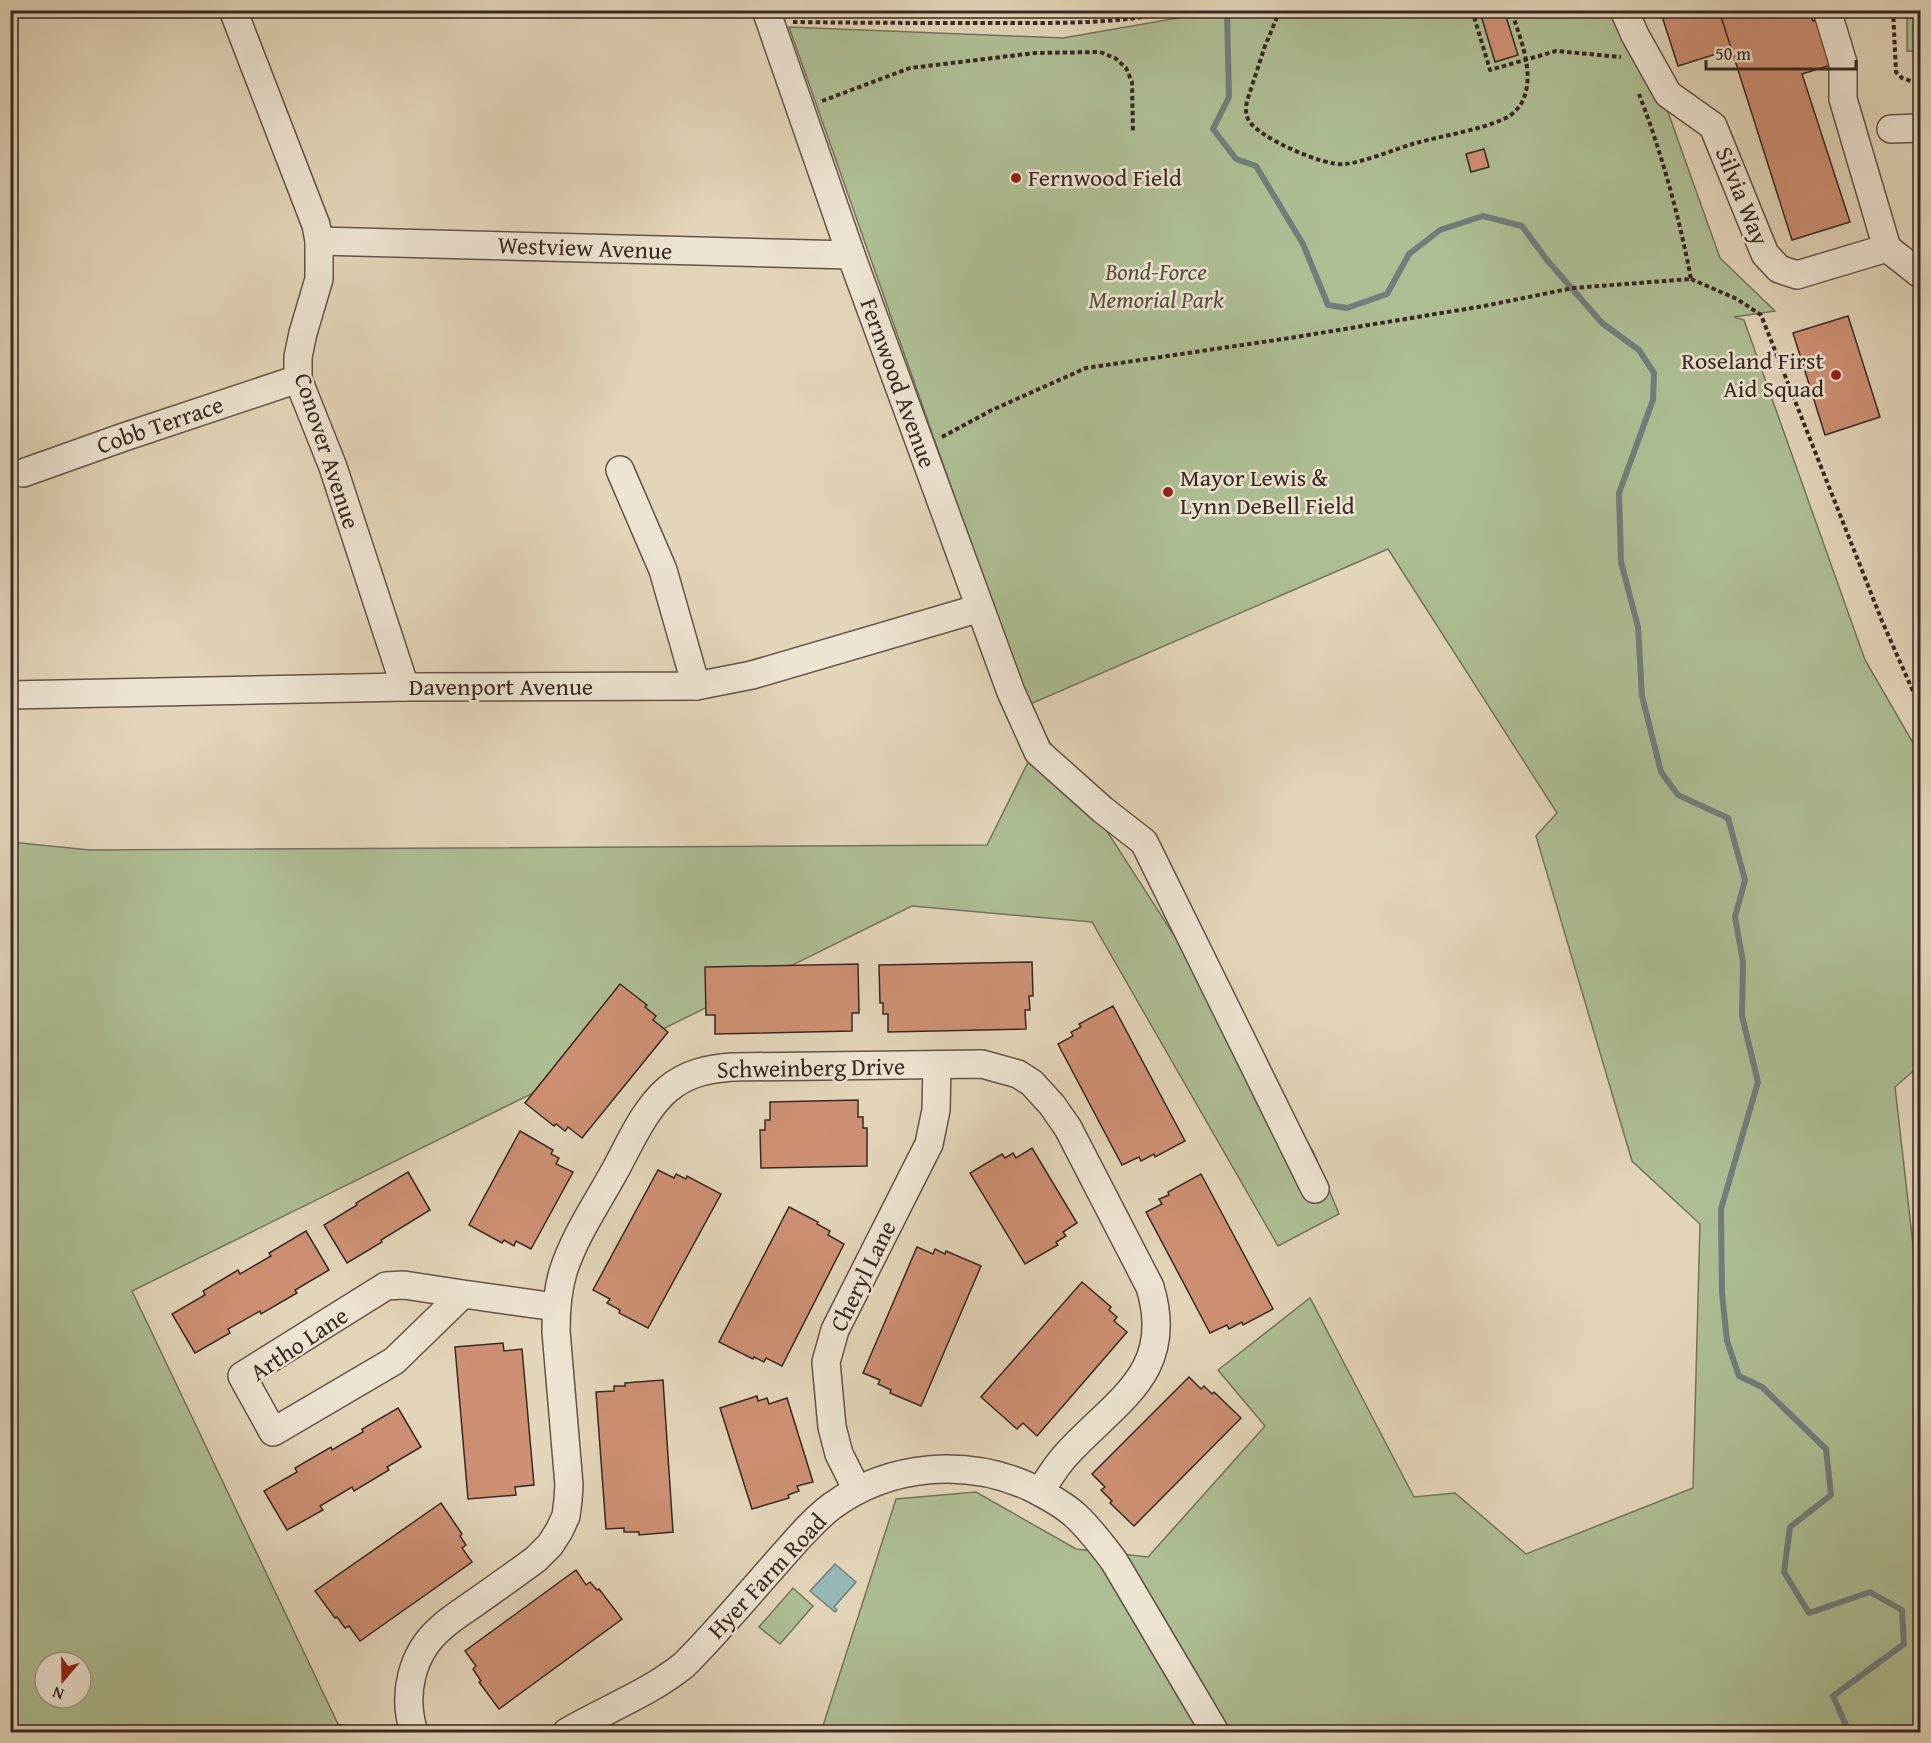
<svg xmlns="http://www.w3.org/2000/svg" width="1931" height="1743" viewBox="0 0 1931 1743" font-family="'Gentium Book Plus',serif">
<style>
.green{fill:#aebe94;stroke:#74745c;stroke-width:1.5;fill-rule:evenodd}
.water{fill:#97b7b7;stroke:#717e7c;stroke-width:1.5}
.lines{fill:none;stroke-linecap:round;stroke-linejoin:round}
.stream{stroke:#717e7c;stroke-width:6}
.building{fill:#ce9074;stroke:#392923;stroke-width:1.5}
.minor-casing{stroke:#645448;stroke-width:30}
.path{stroke:#392923;stroke-width:4;stroke-dasharray:4.5 3;stroke-linecap:butt}
.minor{stroke:#ede4d2;stroke-width:27}
.poi-dot{fill:#8f2418;stroke:#ede4d2;stroke-width:2}
.labels{text-anchor:middle;stroke-width:5;stroke-linejoin:round;paint-order:stroke}
.poi-label{font-size:24px;fill:#392923;stroke:#ede4d2;text-anchor:start}
.street-label{font-size:24px;fill:#392923;stroke:#ede4d2}
.park-label{font-size:24px;font-style:italic;fill:#564e3f;stroke:#ede4d2}
</style>
<rect width="100%" height="100%" fill="#e3d5b9"/>
<filter id="stains"><feTurbulence type="fractalNoise" baseFrequency=".00333" numOctaves="4"/><feColorMatrix values="0 0 0 0 .2 0 0 0 0 .09 0 0 0 0 .02 0 0 0 .5 -.17"/></filter>
<radialGradient id="worn" r=".72"><stop offset=".6" stop-color="#630" stop-opacity="0"/><stop offset="1" stop-color="#630" stop-opacity=".3"/></radialGradient>
<g class="green">
<polygon points="1224,10 1632,11 1720,258 1775,311 1734,317 1744,320 1865,660 1920,755 1920,1065 1895,1087 1917,1280 1920,1285 1920,1732 821,1732 896,1499 976,1492 1076,1549 1148,1557 1265,1426 1218,1370 1310,1298 1414,1497 1455,1493 1526,1554 1693,1488 1700,1224 1632,1161 1536,836 1557,813 1388,549 1028,705 789,27 1063,38"/>
<rect x="1907" y="11" width="13" height="40"/>
<path d="M1043 732 1313 1151 1339 1214 1278 1246 1092 922 912 906 132 1291 338 1724 373 1732H11V842L90 850 987 845ZM45 1662H81V1698H45Z"/>
<polygon points="793,1588 813,1606 780,1644 759,1627"/>
</g>
<polygon class="water" points="835,1564 856,1582 834,1607 837,1610 835,1612 810,1591"/>
<g class="lines">
<polyline class="stream" points="1227,10 1229,97 1213,129 1236,159 1256,166 1303,244 1328,305 1347,308 1387,294 1409,254 1440,230 1483,216 1522,226 1547,260 1602,323 1639,350 1654,373 1653,400 1619,493 1621,562 1638,627 1642,696 1661,772 1678,795 1728,818 1745,880 1735,917 1743,962 1742,1016 1758,1082 1721,1209 1722,1293 1727,1341 1739,1376 1762,1387 1826,1449 1831,1495 1790,1527 1784,1572 1809,1613 1870,1592 1902,1610 1904,1644 1833,1696 1849,1732"/>
</g>
<g class="building">
<polygon points="1484,10 1504,10 1518,55 1495,62 1480,12"/>
<polygon points="1660,10 1719,10 1732,49 1678,66"/>
<polygon points="1719,10 1809,10 1813,21 1816,20 1831,65 1802,74 1850,222 1792,240"/>
<polygon points="1484,149 1489,167 1471,172 1466,154"/>
<polygon points="1848,316 1880,417 1825,435 1793,333"/>
<polygon points="1032,962 1033,996 1029,996 1030,1010 1025,1010 1026,1029 888,1032 888,1014 883,1014 883,1003 880,1003 879,965"/>
<polygon points="858,964 859,1013 852,1013 852,1031 715,1034 715,1015 706,1015 705,967"/>
<polygon points="620,984 647,1005 645,1007 656,1016 653,1020 668,1032 582,1138 568,1127 565,1131 556,1124 554,1126 525,1103"/>
<polygon points="1113,1006 1185,1141 1155,1157 1154,1154 1141,1161 1139,1157 1122,1165 1058,1044 1073,1036 1071,1032 1081,1027 1079,1024"/>
<polygon points="858,1100 858,1117 863,1117 863,1128 867,1128 867,1166 761,1168 760,1130 765,1130 765,1120 770,1120 770,1102"/>
<polygon points="520,1131 553,1150 551,1154 559,1158 556,1164 573,1172 531,1249 516,1241 514,1246 504,1240 502,1243 469,1225"/>
<polygon points="1032,1148 1077,1223 1063,1232 1066,1236 1056,1242 1058,1245 1025,1264 970,1173 1002,1154 1005,1158 1013,1153 1016,1158"/>
<polygon points="658,1170 674,1178 676,1174 686,1179 687,1176 721,1194 648,1328 619,1313 620,1310 607,1303 610,1299 593,1290"/>
<polygon points="408,1172 430,1210 381,1240 382,1242 347,1263 324,1225 357,1205 356,1203"/>
<polygon points="1201,1174 1273,1309 1243,1325 1242,1322 1229,1329 1227,1325 1210,1333 1146,1212 1162,1204 1159,1199 1169,1195 1168,1192"/>
<polygon points="789,1207 818,1222 817,1224 830,1231 828,1235 844,1244 782,1366 766,1358 764,1362 754,1357 753,1359 719,1342"/>
<polygon points="306,1231 329,1270 295,1290 297,1293 261,1314 260,1311 228,1329 230,1333 195,1353 172,1314 205,1295 203,1291 238,1270 240,1274 271,1256 269,1253"/>
<polygon points="917,1247 933,1254 935,1249 945,1254 946,1251 981,1266 921,1406 890,1393 891,1390 878,1384 880,1380 863,1373"/>
<polygon points="1082,1282 1111,1307 1109,1310 1117,1317 1114,1321 1127,1332 1037,1436 1023,1423 1017,1429 981,1397"/>
<polygon points="503,1343 504,1351 522,1349 534,1485 515,1487 516,1495 468,1499 455,1347"/>
<polygon points="1189,1377 1201,1389 1204,1386 1212,1394 1214,1392 1241,1418 1134,1526 1110,1503 1112,1501 1101,1490 1105,1487 1092,1474"/>
<polygon points="663,1380 673,1532 639,1535 639,1532 624,1532 624,1528 606,1529 596,1392 614,1391 614,1386 625,1386 625,1383"/>
<polygon points="757,1396 758,1401 767,1398 769,1404 787,1398 813,1482 797,1486 799,1491 788,1495 789,1498 752,1509 720,1408"/>
<polygon points="398,1408 421,1447 387,1467 389,1470 354,1491 352,1487 320,1506 323,1510 287,1530 264,1491 297,1472 295,1468 331,1447 332,1450 363,1432 362,1429"/>
<polygon points="441,1503 462,1534 460,1536 466,1545 462,1548 472,1562 360,1641 349,1626 345,1628 337,1617 335,1618 315,1591"/>
<polygon points="576,1570 586,1585 590,1582 597,1590 599,1589 622,1619 499,1709 479,1682 481,1681 473,1669 476,1666 465,1651"/>
</g>
<g class="lines">
<g class="minor-casing">
<g id="minor">
<polyline points="233,10 316,225 319,241 319,279 303,333 298,357 298,379 333,467 405,687"/>
<polyline points="766,10 851,255 1011,692 1038,752 1103,810 1144,842 1315,1189"/>
<polyline points="1624,10 1635,35 1668,94 1713,126 1765,254 1779,269 1797,275 1887,248 1843,99 1843,63 1827,10"/>
<polyline points="1891,129 1920,128"/>
<polyline points="319,241 851,255"/>
<polyline points="1887,248 1920,274"/>
<polyline points="620,470 663,570 696,686"/>
<polyline points="23,473 124,437 298,379"/>
<polyline points="10,695 405,687 696,686 752,675 980,608"/>
<polyline points="463,1294 404,1285 386,1286 242,1376 273,1432 394,1361 463,1294 556,1307"/>
<polyline points="857,1490 839,1454 832,1427 826,1362 835,1330 929,1144 936,1110 937,1065"/>
<path d="M414 1732C402 1695 411 1653 442 1627 452 1618 465 1610 476 1602 496 1588 516 1574 536 1559L550 1545 559 1531 566 1516 568 1500 569 1485 556 1331C556 1311 557 1292 563 1272 574 1237 596 1205 613 1174 629 1146 643 1110 668 1089 687 1073 708 1069 732 1067L982 1064 1018 1074 1032 1083 1052 1105 1068 1128 1150 1287C1176 1373 1116 1400 1066 1455 1056 1466 1048 1479 1040 1492"/>
<path d="M567 1732C606 1709 648 1694 684 1665 717 1632 747 1596 778 1561 795 1542 812 1521 832 1506 890 1464 966 1458 1030 1487 1046 1495 1063 1504 1076 1516 1091 1530 1102 1545 1114 1561L1215 1732"/>
</g>
</g>
<g class="path">
<path d="M1280 10 1265 46 1247 101C1246 107 1245 113 1248 119 1256 137 1325 167 1345 164 1365 162 1395 149 1416 143 1445 135 1476 131 1504 119 1511 116 1517 110 1521 104 1537 76 1520 38 1511 10"/>
<polyline points="1472,10 1490,70 1556,51 1621,57"/>
<polyline points="1893,10 1896,72 1902,78 1920,84"/>
<path d="M793 22C864 23 934 23 1005 23 1062 23 1123 24 1179 10"/>
<polyline points="822,101 910,68 1035,53 1100,52 1115,58 1126,68 1132,82 1133,133"/>
<polyline points="1691,279 1737,299 1761,315 1882,621 1920,707"/>
<path d="M942 437 992 410 1086 368 1290 338 1484 306 1573 288 1691 279C1679 216 1662 154 1639 94"/>
</g>
<use href="#minor" class="minor"/>
</g>
<g class="poi-dot">
<circle cx="1016" cy="178" r="6"/>
<circle cx="1836" cy="375" r="6"/>
<circle cx="1168" cy="492" r="6"/>
</g>
<g class="labels">
<g class="poi-label">
<text x="1028" y="186">Fernwood Field</text>
<text x="1824" y="369" text-anchor="end">Roseland First<tspan x="1824" dy="28">Aid Squad</tspan></text>
<text x="1180" y="486">Mayor Lewis &amp;<tspan x="1180" dy="28">Lynn DeBell Field</tspan></text>
</g>
<g class="street-label">
<text transform="translate(1742 196) rotate(68)" y="8">Silvia Way</text>
<text transform="translate(585 248) rotate(2)" y="8">Westview Avenue</text>
<text transform="translate(898 383) rotate(70)" y="8">Fernwood Avenue</text>
<text transform="translate(160 425) rotate(-19)" y="8">Cobb Terrace</text>
<text transform="translate(327 451) rotate(72)" y="8">Conover Avenue</text>
<text x="501" y="695">Davenport Avenue</text>
<text transform="translate(811 1068) rotate(-1)" y="8">Schweinberg Drive</text>
<text transform="translate(863 1276) rotate(-64)" y="8">Cheryl Lane</text>
<text transform="translate(299 1344) rotate(-34)" y="8">Artho Lane</text>
<text transform="translate(767 1576) rotate(-47)" y="8">Hyer Farm Road</text>
</g>
<g class="park-label">
<text x="1156" y="280">Bond-Force<tspan x="1156" dy="28">Memorial Park</tspan></text>
</g>
</g>
<rect width="1931" height="1743" fill="none" stroke="#e3d5b9" stroke-width="36"/>
<rect x="12" y="12" width="1907" height="1719" fill="none" stroke="#392923" stroke-width="3"/>
<rect x="18" y="18" width="1895" height="1707" fill="none" stroke="#392923" stroke-width="1.5"/>
<g transform="translate(63 1680) rotate(200)"><circle r="28" fill="#ede4d2" stroke="#a5998c" stroke-width="1.5"/>
<path d="M0-4.5L10 22L0 15L-10 22Z" fill="#8f2418"/>
<text y="-9" font-size="16" font-weight="bold" text-anchor="middle" fill="#392923">N</text>
</g>
<path d="M1706 60v9h150v-9" fill="none" stroke="#392923" stroke-width="3"/>
<text x="1715" y="60" font-size="18" fill="#392923" stroke="#ede4d2" stroke-width="4.5" paint-order="stroke">50 m</text>
<rect width="100%" height="100%" filter="url(#stains)"/>
<rect width="100%" height="100%" fill="url(#worn)"/>
</svg>
